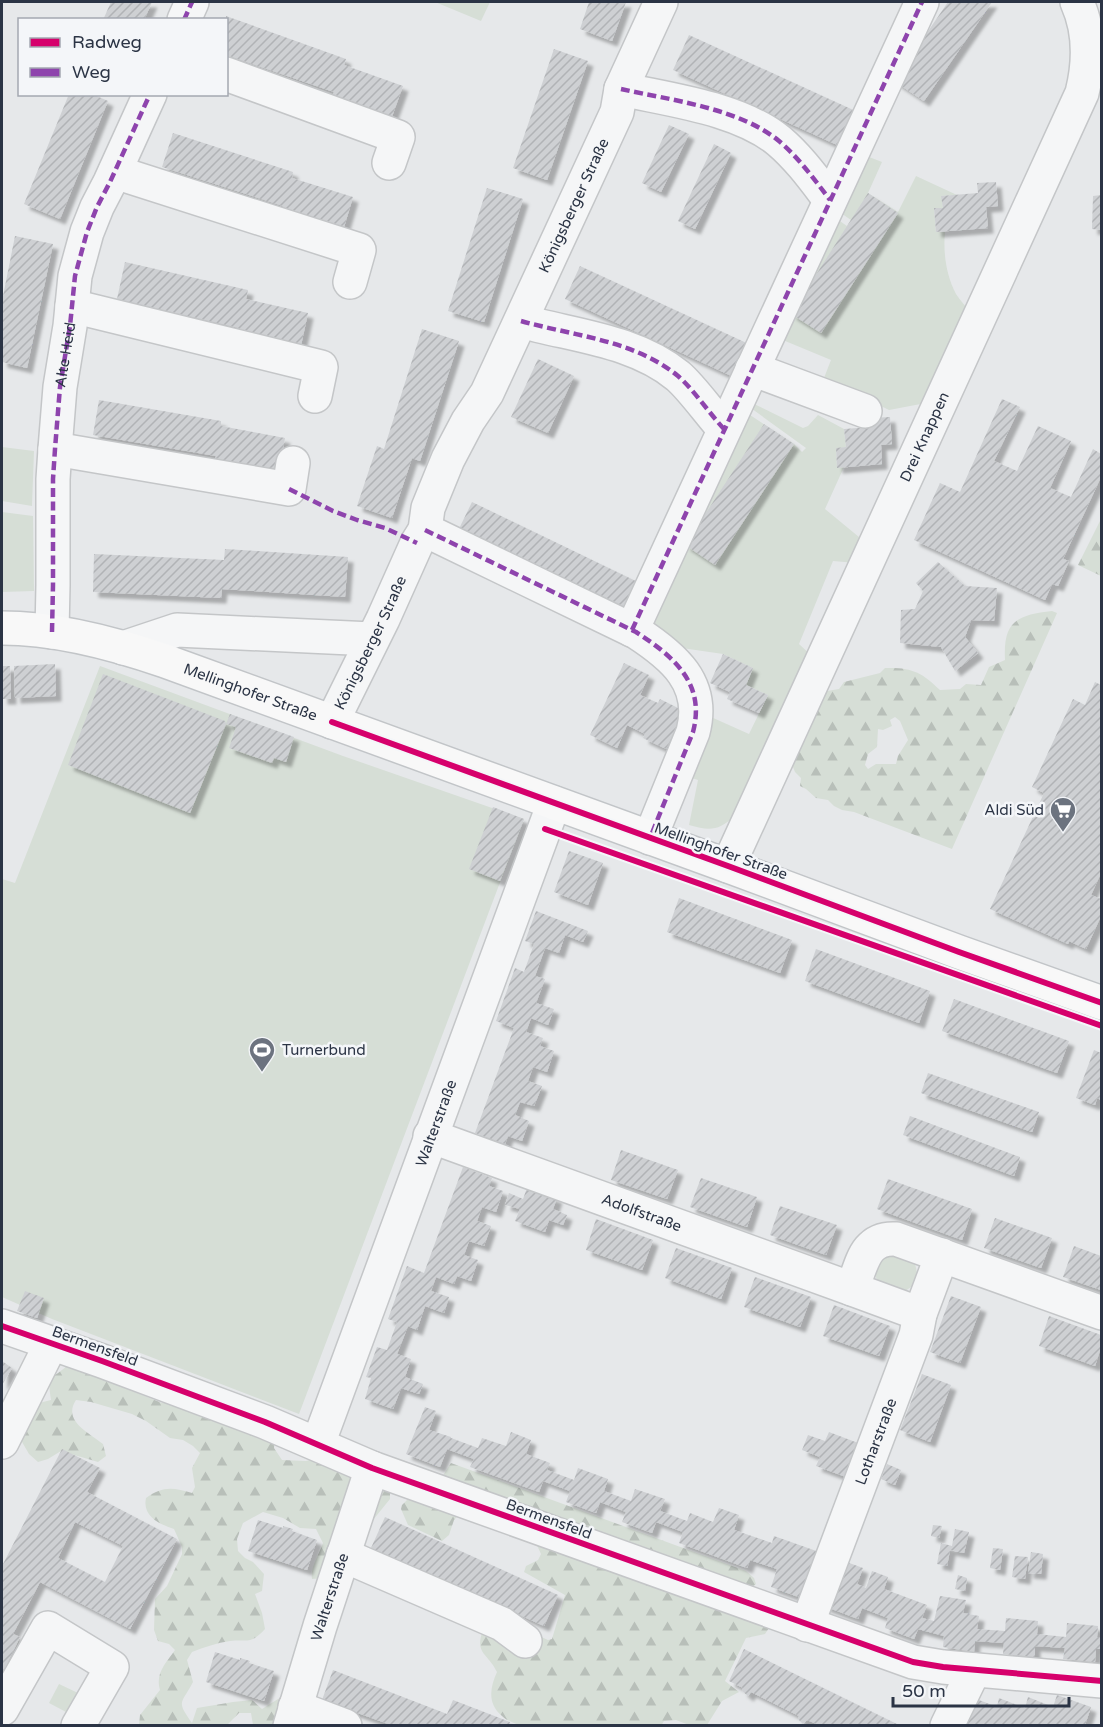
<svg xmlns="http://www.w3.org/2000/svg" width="1103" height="1727" viewBox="0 0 1103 1727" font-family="'Varela Round',sans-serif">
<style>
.grass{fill:#d6ded6}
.forest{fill:url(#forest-firs);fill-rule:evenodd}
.building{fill:url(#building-hatch);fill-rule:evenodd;filter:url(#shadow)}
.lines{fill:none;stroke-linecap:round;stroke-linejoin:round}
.minor-casing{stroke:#c4c6c8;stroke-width:36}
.major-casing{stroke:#c2c5c8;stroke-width:36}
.minor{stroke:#f5f6f7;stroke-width:33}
.major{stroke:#f8f8f8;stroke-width:33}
.quiet{stroke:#8e44ad;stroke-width:4.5;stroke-dasharray:9 4.5;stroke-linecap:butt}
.cycleway-casing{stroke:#f4f6f9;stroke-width:10}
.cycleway{stroke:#d6006c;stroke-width:6}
.labels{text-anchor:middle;stroke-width:5;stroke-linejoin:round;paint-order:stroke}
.street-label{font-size:15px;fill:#2b3445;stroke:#f4f6f9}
.poi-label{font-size:15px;fill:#2b3445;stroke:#f4f6f9;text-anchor:end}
</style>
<defs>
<pattern id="forest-firs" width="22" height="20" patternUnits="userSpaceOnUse" patternTransform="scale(1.5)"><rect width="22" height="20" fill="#d6ded6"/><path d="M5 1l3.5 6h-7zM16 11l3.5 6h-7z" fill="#b8bfb9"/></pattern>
<pattern id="building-hatch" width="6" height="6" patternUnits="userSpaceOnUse" patternTransform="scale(1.5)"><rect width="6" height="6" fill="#ced0d3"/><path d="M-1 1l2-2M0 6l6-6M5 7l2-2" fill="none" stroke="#b1b3b6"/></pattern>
<filter id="shadow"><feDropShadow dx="5.5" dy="5.5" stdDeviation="1.5" flood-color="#0004"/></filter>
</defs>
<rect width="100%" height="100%" fill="#e6e8ea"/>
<g class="grass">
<polygon points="435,2 490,2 481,21"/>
<path d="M864 155 882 162 868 193 898 212 916 176 957 195 942 196 943 208H934L936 232H945C943 252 946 275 956 294 960 300 966 307 971 313L931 402 889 410 824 378 831 360 778 338 834 217 847 226 851 220 838 211Z"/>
<path d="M748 401 803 428 808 426 818 415 844 429 846 447 836 449 837 467H844L825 509 865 542 856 563 833 561 799 644 814 658 735 816C718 831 710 831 689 825L698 780 689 777 711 717 749 734 768 695 746 685 753 668 723 654 675 647 644 625 744 411 794 444 802 452 806 448 748 406Z"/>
<polygon points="2,447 34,451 32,506 2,501"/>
<polygon points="2,512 33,516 34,591 2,592"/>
<polygon points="100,666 343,756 524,819 299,1414 52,1319 2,1297 2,879 15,883"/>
<path d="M887 1254 912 1258C922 1276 916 1288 898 1294L878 1283C872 1269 878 1265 887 1254Z"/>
<polygon points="59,1684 78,1693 68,1713 49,1703"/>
</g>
<g class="forest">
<polygon points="1101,519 1101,576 1078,565"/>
<path d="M1052 611 1057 613 952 849 854 812 842 810 834 806 828 800 816 798 806 789 800 786 801 778 795 772 793 767V760L800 745 806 739 808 726 821 700 827 691 839 689 844 682 880 673 885 668C911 667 922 672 940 690L960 689 966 684 981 685 989 667 1005 660C1003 622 1016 615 1052 611ZM895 717 900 721 908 740 898 756 896 764H876L868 769 865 765 868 754 877 747 878 729 883 730 892 726 890 720Z"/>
<path d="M68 1365 162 1403 174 1401 275 1437 274 1448 282 1460 306 1461 326 1456 390 1491V1499L373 1520 368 1530 325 1578 312 1579C310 1567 319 1555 323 1543L316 1529 300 1528 283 1518 263 1512 243 1523 237 1539 238 1551 245 1558 253 1562 264 1574 262 1591 255 1594 262 1613 265 1629C250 1645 249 1639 230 1641 217 1643 204 1647 192 1652L187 1660 193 1682C181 1705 176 1700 192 1723L197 1708 233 1702 252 1700 262 1709 278 1699 289 1694 284 1725H253L251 1713H239L228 1724 224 1725H139L140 1715 160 1690C155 1673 166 1663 175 1650L169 1644 158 1641 154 1630 155 1599 167 1586 182 1554V1547L174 1529C159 1524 142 1516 146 1498 162 1486 173 1487 192 1493L195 1487 192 1468 200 1453 193 1446 183 1440 170 1438 146 1421 132 1414 91 1402 76 1400C62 1421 90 1433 103 1444L106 1456 98 1462 61 1451 48 1459 38 1462 29 1454 18 1435 39 1403 51 1400C47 1374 50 1381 68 1365Z"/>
<path d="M451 1463 746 1571 754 1578 756 1584 748 1591 771 1625 765 1634 746 1638 725 1681 739 1692 722 1701 707 1725 705 1726 689 1725 676 1720 664 1721 661 1726 519 1725C513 1723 506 1720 502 1716 487 1704 490 1687 497 1672 488 1653 474 1654 483 1630L515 1625 548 1640 552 1639 565 1595 524 1572 526 1566 538 1560 541 1554 535 1541H523L463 1510 454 1520 449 1535 442 1541 408 1525 401 1509 402 1505 407 1500 442 1477Z"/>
</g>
<g class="building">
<polygon points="111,2 152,2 144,20 103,20"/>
<polygon points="589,2 626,2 612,41 580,29"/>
<polygon points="948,2 992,2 924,101 894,81"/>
<polygon points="226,16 346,59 344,65 403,86 390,122 331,101 334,92 226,55"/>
<polygon points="689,35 862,114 846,149 673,70"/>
<polygon points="554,49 588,61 547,180 513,168"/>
<polygon points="69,94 92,94 108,101 60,219 24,204"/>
<polygon points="669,125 689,134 661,192 642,183"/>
<polygon points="173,133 293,172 292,178 353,197 342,234 280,214 283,206 162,167"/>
<polygon points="714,144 731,153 695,229 678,221"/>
<polygon points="996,182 998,206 986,207 988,228 936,232 934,208 943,208 941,196 978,193 977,183"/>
<polygon points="487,188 523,199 484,322 448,311"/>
<polygon points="868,193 898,213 821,333 791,314"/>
<polygon points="1101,195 1101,230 1092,229 1093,196"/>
<polygon points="15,236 53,244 27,368 2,362 2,301"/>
<polygon points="125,262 248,290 246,299 308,313 300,350 237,336 239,328 117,299"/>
<polygon points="580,266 753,346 738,379 565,299"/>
<polygon points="422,329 459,341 420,461 412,458 392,518 357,506 377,446 384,449"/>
<polygon points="538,359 574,376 548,433 511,417"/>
<polygon points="1002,399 1020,407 994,461 1017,471 1038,426 1071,441 1050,488 1071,497 1093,449 1101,454 1101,477 1063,559 1069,561 1058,586 1052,584 1045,600 914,540 940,483 960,492"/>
<polygon points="99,400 221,421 221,426 285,438 278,475 214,463 216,456 93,435"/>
<polygon points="890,417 892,444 881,445 882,464 837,468 836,448 846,447 844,429 871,427 871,418"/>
<polygon points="764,424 794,444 715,565 685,545"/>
<polygon points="472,502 642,584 627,617 456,535"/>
<polygon points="225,549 348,557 345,597 222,589 221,598 93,592 94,554 224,560"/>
<polygon points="938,562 965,586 997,588 994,621 971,620 965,637 978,653 955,671 941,647 900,643 901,610 915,609 923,591 916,583"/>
<polygon points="723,654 753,668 746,685 768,695 759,713 727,699 730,692 710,683"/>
<polygon points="624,663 649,675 640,695 658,703 660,699 684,711 666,749 643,738 645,734 627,725 617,748 590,735"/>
<polygon points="55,664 56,696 15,698 14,666"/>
<polygon points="2,666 10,666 11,699 2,699"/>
<polygon points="103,674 225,721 226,724 230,714 294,737 286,762 274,758 272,763 229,748 236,727 226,724 190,813 68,765"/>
<polygon points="1095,682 1101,685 1101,873 1091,895 1101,899 1101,916 1086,949 1069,941 1068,944 990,909 1044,793 1032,787 1073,699 1085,705"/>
<polygon points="493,807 524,819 500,881 469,869"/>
<polygon points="569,851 603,863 588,905 554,892"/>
<polygon points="679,898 792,940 780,973 667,932"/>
<polygon points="536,911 588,931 583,942 565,935 559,953 545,948 535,976 545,979 536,1003 554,1009 548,1025 531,1018 526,1032 543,1038 540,1046 554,1051 547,1072 533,1067 528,1081 542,1086 534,1106 520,1102 515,1115 529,1121 522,1141 508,1136 505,1144 475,1133 514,1028 496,1021 515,968 524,972 534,944 525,941"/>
<polygon points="816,949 930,991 919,1023 805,981"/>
<polygon points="954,999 1069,1041 1057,1073 942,1031"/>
<polygon points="1094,1050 1101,1053 1101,1100 1097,1098 1095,1105 1076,1098"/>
<polygon points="928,1073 1039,1112 1032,1132 921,1093"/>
<polygon points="910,1116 1020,1157 1014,1176 903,1135"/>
<polygon points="621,1150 678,1170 667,1199 611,1180"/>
<polygon points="463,1167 492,1178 489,1186 503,1191 496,1212 482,1207 477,1221 491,1226 484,1246 469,1241 464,1255 478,1260 471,1281 457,1276 454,1284 436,1277 431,1291 449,1297 444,1313 425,1306 417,1330 408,1326 397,1354 411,1359 405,1377 423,1384 419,1394 401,1388 393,1409 365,1399 371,1378 366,1377 377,1347 387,1350 397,1322 388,1319 407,1266 424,1273"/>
<polygon points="701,1178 757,1197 747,1227 690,1207"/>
<polygon points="888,1179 972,1209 962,1240 877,1209"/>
<polygon points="527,1188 557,1198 553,1209 567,1215 563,1225 549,1220 545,1232 515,1221 520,1209 505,1205 509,1193 523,1199"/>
<polygon points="780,1206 837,1225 826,1255 770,1235"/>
<polygon points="995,1218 1052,1238 1041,1268 984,1248"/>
<polygon points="596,1219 653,1240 642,1270 586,1250"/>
<polygon points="1074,1246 1101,1256 1101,1290 1063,1277"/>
<polygon points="676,1248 732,1268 721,1299 665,1278"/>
<polygon points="755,1277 811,1297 800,1327 744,1307"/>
<polygon points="25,1291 44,1298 37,1318 17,1311"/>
<polygon points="951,1296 981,1307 960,1363 930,1352"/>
<polygon points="834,1305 890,1326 879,1356 823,1336"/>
<polygon points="1049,1316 1101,1335 1101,1347 1095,1366 1039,1346"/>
<polygon points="2,1361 12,1368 2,1385"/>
<polygon points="922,1374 951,1385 930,1442 900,1430"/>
<polygon points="425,1407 436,1411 429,1430 451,1437 451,1438 478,1448 482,1438 506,1446 511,1432 531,1440 526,1454 550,1463 547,1470 574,1480 578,1468 608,1479 604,1491 631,1501 635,1489 665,1499 660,1511 687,1521 690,1513 713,1522 719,1508 739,1515 734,1530 772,1543 774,1536 822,1553 804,1599 771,1587 777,1569 750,1560 747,1568 679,1543 683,1532 656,1522 652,1533 622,1522 626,1512 600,1502 596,1513 566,1502 570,1491 543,1481 539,1492 470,1467 474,1459 447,1449 440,1467 406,1454"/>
<polygon points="829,1432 858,1443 846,1477 816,1466 820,1457 802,1450 808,1435 825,1441"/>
<path d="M62 1449 100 1468 87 1492 177 1539 130 1629 40 1582 13 1634 20 1637 2 1674V1566ZM75 1522 123 1546 105 1582 58 1558Z"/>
<polygon points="887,1464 901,1470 895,1485 881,1479"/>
<polygon points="385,1517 558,1595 544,1626 371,1548"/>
<polygon points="258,1520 283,1528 283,1526 293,1529 292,1531 317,1540 307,1570 248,1551"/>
<polygon points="933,1525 942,1526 939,1538 931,1536"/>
<polygon points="955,1529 969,1532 964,1553 950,1550 947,1566 937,1564 941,1543 952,1546"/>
<polygon points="993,1548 1003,1549 1000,1570 990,1568"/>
<polygon points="1031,1552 1043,1554 1041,1574 1028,1573"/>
<polygon points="1015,1556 1028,1557 1025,1579 1012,1577"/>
<polygon points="841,1560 863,1568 857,1584 866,1588 872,1571 888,1577 884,1589 927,1605 922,1618 934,1621 940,1596 966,1600 963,1613 979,1616 977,1629 1005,1631 1006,1618 1038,1621 1037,1634 1066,1637 1067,1623 1098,1626 1097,1637 1101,1637 1101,1649 1096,1649 1095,1662 1063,1659 1065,1648 1035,1646 1035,1657 1003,1654 1004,1643 975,1641 974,1652 943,1647 944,1636 918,1629 914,1639 885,1628 888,1618 862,1608 858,1619 824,1606"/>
<polygon points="958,1575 967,1578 965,1591 955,1589"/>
<polygon points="744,1649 801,1677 899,1725 819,1725 807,1720 803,1724 798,1719 799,1716 751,1692 748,1696 742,1691 743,1688 729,1681"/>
<polygon points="215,1652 240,1660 240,1658 250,1661 249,1663 274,1671 264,1701 206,1682"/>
<polygon points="333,1670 447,1714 453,1700 510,1722 509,1725 391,1725 355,1712 354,1714 345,1711 346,1708 322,1700"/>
<polygon points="1057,1695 1091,1707 1085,1725 964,1725 974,1698 997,1707 999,1698 1025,1708 1028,1697 1053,1707"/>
</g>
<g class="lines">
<g class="minor-casing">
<g id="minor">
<polyline points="184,20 192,2"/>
<polyline points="226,74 398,137 389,163"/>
<path d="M621 89C670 100 739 108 779 141 799 158 814 179 830 200"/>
<polyline points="115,172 359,250 350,282"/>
<polyline points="72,306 321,367 315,396"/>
<path d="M521 321C574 336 634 340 678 376 693 389 710 414 724 429"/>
<polyline points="752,369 865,411"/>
<polyline points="55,449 289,489 293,463"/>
<path d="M425 530 636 632C673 656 706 683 693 732L650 838"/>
<polyline points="632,630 922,2"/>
<polyline points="52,632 53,585 53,479 55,449 60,387 70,326 75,276 87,232 97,207 110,182 150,94"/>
<polyline points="123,648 177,630 372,639"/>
<path id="s1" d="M332 722 383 619 417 543 425 530 428 508 448 459 468 421 487 393 617 112 621 89 661 2"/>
<path id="s2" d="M728 866 1082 93C1090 61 1090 31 1077 2"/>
<path id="s3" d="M430 1136 852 1289C862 1265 864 1237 896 1239L1102 1313"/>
<polyline points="852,1289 920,1314"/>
<polyline points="2,1326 102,1361 265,1422 372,1468 913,1662 943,1667 1102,1681"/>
<polyline points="2,1442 51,1344"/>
<path id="s4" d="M318 1444 554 803"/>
<polyline points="343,1555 502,1624 525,1641"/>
<path id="s5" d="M807 1625 916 1335 920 1314 942 1255"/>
<polyline points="295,1707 345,1726"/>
<polyline points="2,1709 48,1628 112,1667 78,1726"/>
<path id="s6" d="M290 1726 320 1626 372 1468"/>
<polyline points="947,1726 974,1670"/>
</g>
</g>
<g class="major-casing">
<g id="major">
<path id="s7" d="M2 628C57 628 113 643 165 661L728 866 959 952 1102 1003"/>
</g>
</g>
<use href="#minor" class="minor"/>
<use href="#major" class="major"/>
<g class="quiet">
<polyline points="184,20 192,2"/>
<path d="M621 89C670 100 739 108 779 141 799 158 814 179 830 200"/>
<path d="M521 321C574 336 634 340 678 376 693 389 710 414 724 429"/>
<polyline points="289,489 333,511 357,520 385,528 417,543"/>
<path d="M425 530 636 632C673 656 706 683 693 732L650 838"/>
<polyline points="632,630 922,2"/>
<path id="s8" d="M52 632 53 585V479L55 449 60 387 70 326 75 276 87 232 97 207 110 182 150 94"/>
</g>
<g class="cycleway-casing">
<g id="cycleway">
<polyline points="332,722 728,866 959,952 1102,1003"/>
<polyline points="545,829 1102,1026"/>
<polyline points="2,1326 102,1361 265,1422 372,1468 913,1662 943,1667 1102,1681"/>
</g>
</g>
<use href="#cycleway" class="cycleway"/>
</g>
<defs>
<g id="supermarket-pin" transform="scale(1.35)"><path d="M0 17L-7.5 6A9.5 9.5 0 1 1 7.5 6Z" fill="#6c737f" stroke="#f4f6f9"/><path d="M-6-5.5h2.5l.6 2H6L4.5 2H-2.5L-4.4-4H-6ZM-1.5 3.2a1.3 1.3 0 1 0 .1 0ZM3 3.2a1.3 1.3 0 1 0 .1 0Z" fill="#fff"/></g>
<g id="stadium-pin" transform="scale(1.35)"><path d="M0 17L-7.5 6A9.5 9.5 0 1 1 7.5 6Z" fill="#6c737f" stroke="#f4f6f9"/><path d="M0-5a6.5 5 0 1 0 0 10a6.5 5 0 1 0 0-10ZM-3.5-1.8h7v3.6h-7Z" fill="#fff"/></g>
</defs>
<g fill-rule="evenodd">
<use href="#supermarket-pin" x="1063" y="810"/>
<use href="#stadium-pin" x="262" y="1050"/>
</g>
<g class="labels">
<g class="street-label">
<text dy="5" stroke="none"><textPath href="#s1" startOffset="572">Königsberger Straße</textPath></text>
<text dy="5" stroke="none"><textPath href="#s8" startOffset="278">Alte Heid</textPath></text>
<text dy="5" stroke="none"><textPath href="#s2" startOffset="472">Drei Knappen</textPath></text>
<text dy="5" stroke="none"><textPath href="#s1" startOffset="88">Königsberger Straße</textPath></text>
<text dy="5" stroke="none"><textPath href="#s7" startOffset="258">Mellinghofer Straße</textPath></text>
<text transform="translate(721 851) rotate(20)" y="5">Mellinghofer Straße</text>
<text dy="5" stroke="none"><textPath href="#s4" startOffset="342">Walterstraße</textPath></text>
<text dy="5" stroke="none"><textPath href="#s3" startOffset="225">Adolfstraße</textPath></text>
<text transform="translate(95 1346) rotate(20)" y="5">Bermensfeld</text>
<text dy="5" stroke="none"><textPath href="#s5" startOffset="196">Lotharstraße</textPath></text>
<text transform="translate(549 1519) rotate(20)" y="5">Bermensfeld</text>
<text dy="5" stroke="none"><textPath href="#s6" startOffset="135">Walterstraße</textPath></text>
</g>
<g class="poi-label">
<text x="1044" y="815">Aldi Süd</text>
<text x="282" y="1055" text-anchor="start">Turnerbund</text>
</g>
</g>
<rect width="1103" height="1727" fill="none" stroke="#2b3445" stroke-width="6"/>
<rect x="18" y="18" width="210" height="78" fill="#f4f6f9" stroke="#a4a8b1" stroke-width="1.5"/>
<rect x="30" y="38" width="30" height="9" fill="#d6006c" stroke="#a4a8b1" stroke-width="1.5"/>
<text x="72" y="48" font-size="18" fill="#2b3445">Radweg</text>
<rect x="30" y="68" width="30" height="9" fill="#8e44ad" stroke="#a4a8b1" stroke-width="1.5"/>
<text x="72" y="78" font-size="18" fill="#2b3445">Weg</text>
<path d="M893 1697v9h176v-9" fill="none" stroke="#2b3445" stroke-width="3"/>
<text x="902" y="1697" font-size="18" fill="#2b3445" stroke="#f4f6f9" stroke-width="4.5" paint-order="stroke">50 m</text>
</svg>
